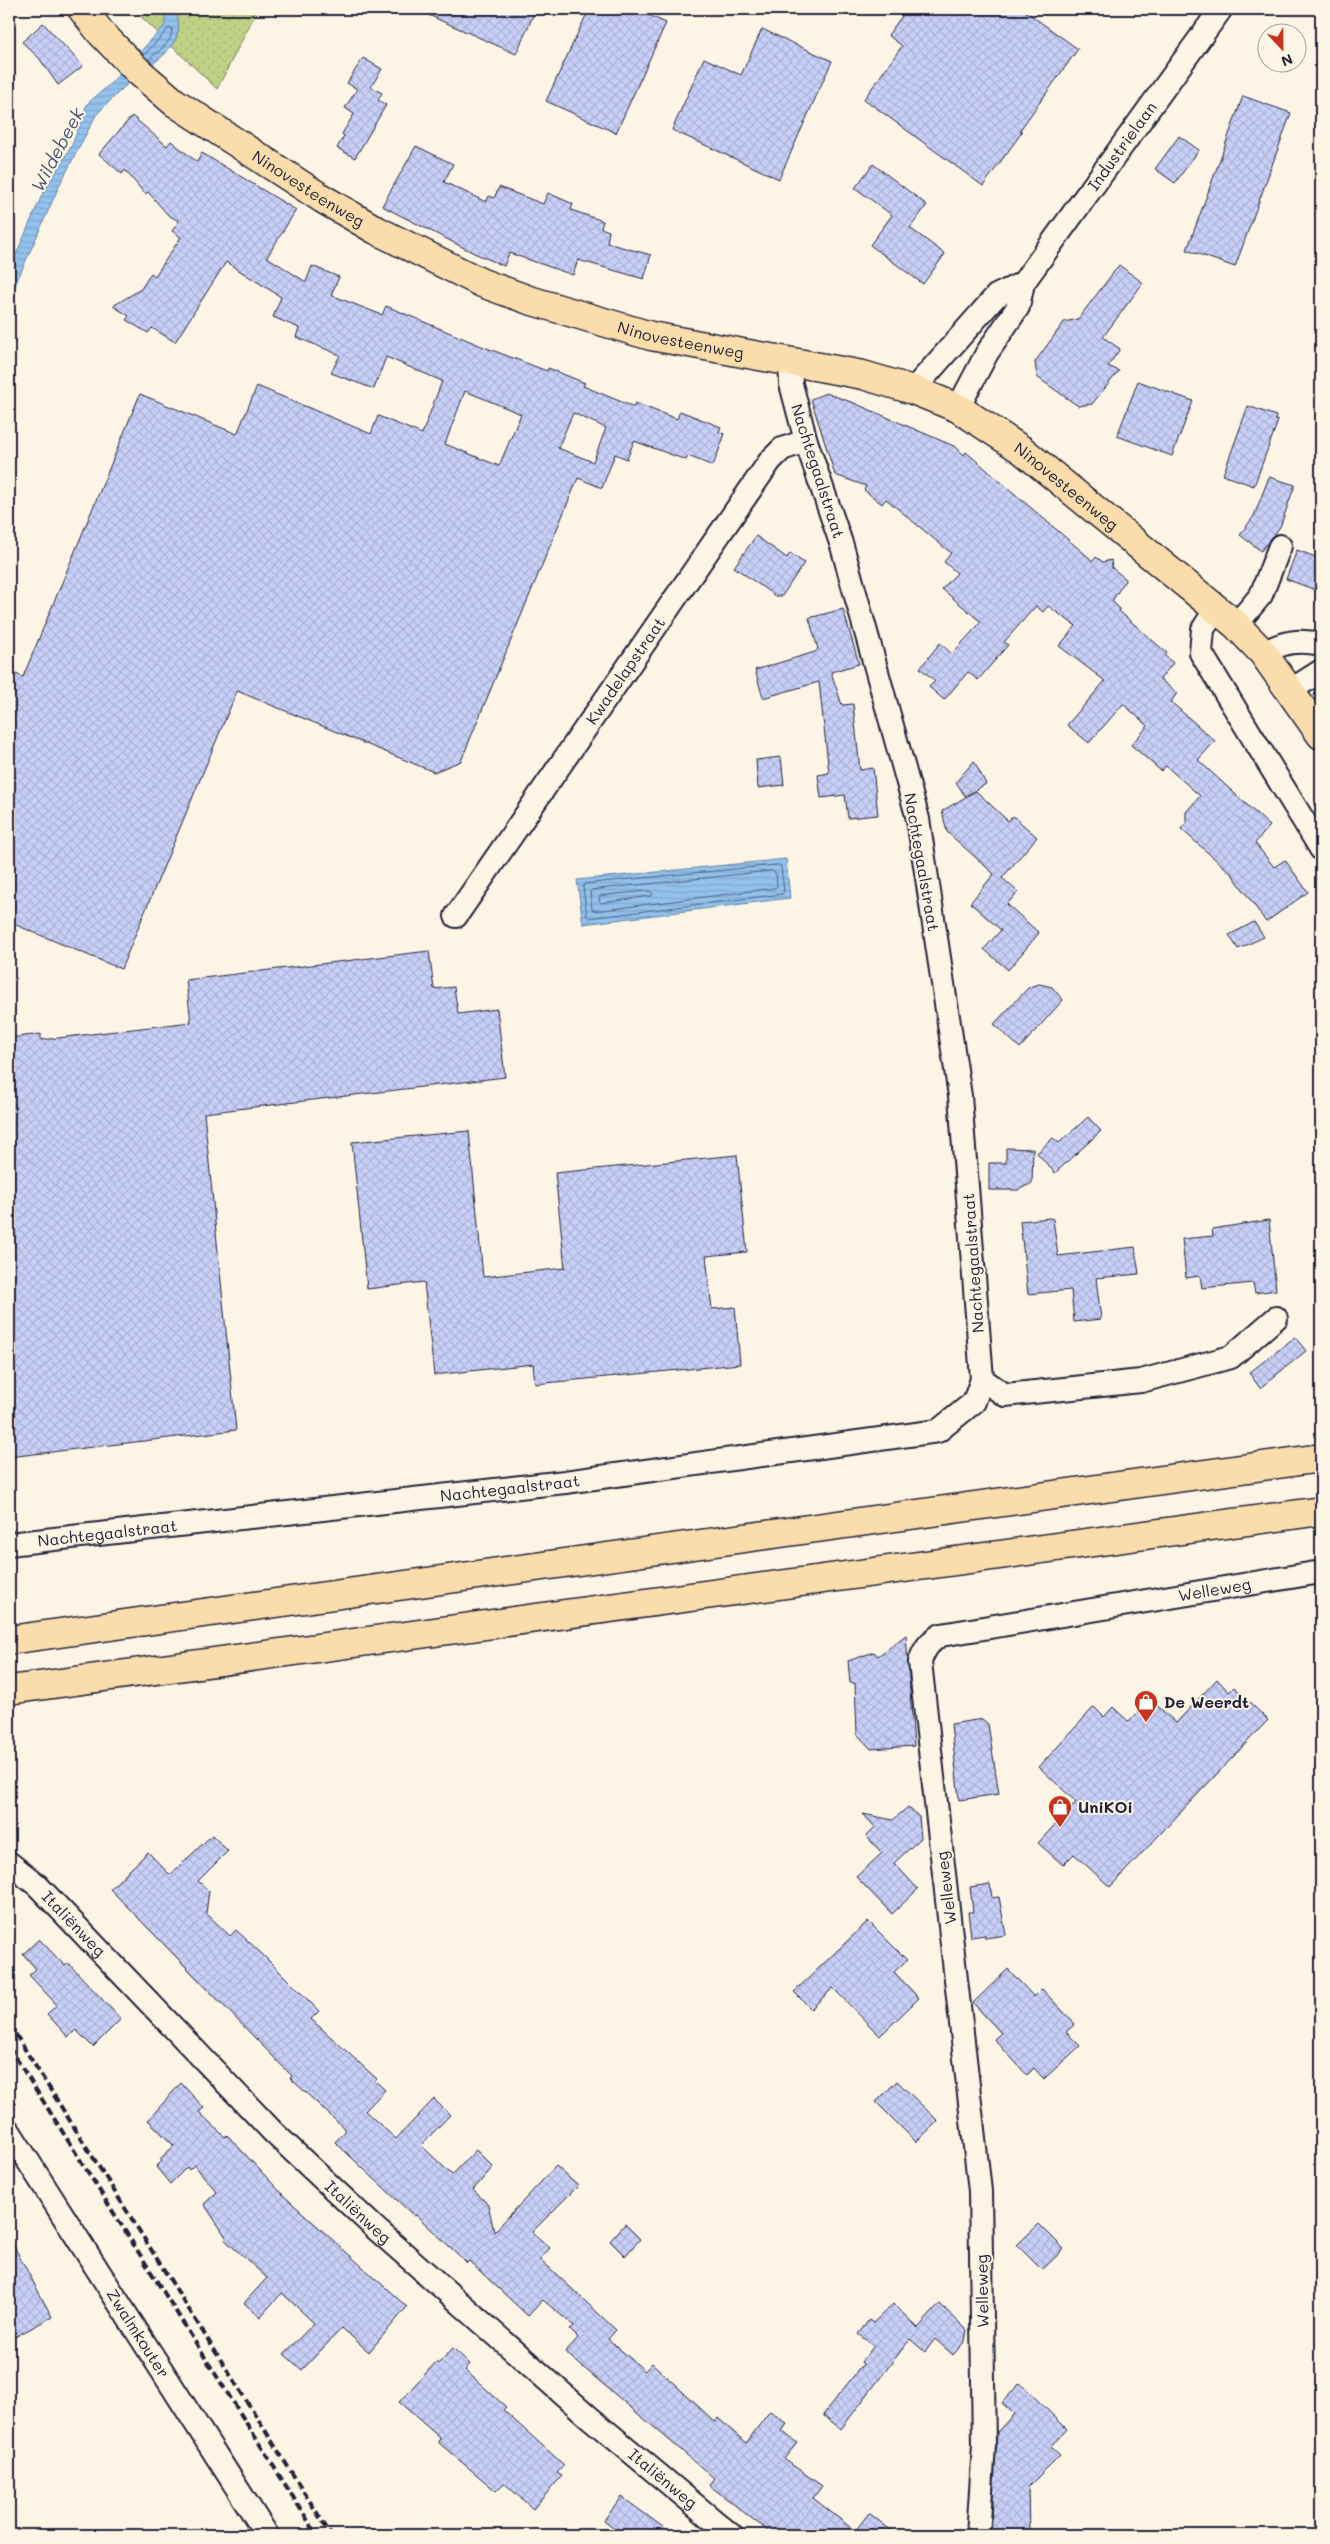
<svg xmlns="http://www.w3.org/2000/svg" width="1330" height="2544" viewBox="0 0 1330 2544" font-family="Mali,sans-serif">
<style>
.grass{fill:url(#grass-dots);stroke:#717a60}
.water{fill:url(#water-rules);stroke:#6582a6}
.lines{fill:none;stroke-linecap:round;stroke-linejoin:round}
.shore{stroke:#4f6282;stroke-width:1}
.building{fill:url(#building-cross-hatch);stroke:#22223b;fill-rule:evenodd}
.minor-casing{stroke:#22223b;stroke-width:26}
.major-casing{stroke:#22223b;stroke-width:31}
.highway-casing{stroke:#22223b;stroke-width:31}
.minor{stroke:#fcf5e5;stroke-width:22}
.major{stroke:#fbddab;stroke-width:28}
.highway{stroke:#fbddab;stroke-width:28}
.rail{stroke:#22223b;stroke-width:4;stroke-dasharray:8 4;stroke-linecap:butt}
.labels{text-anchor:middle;stroke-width:4;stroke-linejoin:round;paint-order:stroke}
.street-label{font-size:16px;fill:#22223b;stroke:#fcf5e5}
.poi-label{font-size:16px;font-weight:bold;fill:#22223b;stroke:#fcf5e5;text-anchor:start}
.water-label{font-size:18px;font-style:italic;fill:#445270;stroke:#fcf5e5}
</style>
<defs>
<pattern id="grass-dots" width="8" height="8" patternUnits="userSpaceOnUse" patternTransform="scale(1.25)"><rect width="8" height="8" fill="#c0d186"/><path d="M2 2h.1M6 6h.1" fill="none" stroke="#a5b375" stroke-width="1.8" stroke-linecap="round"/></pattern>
<pattern id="water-rules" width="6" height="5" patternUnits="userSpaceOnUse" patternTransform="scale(1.25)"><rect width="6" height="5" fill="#92c2ed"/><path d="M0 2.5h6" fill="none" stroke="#7ea6cc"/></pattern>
<pattern id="building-cross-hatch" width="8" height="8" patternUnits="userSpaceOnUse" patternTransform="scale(1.25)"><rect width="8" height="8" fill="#c9d0f8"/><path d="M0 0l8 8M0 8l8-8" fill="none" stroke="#acb2d6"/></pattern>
</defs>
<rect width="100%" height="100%" fill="#fcf5e5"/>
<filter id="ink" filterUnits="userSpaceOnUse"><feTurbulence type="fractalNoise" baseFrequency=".02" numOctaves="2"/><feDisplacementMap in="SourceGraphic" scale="10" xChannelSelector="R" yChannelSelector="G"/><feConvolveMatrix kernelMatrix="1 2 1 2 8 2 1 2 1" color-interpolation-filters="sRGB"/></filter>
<g filter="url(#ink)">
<polygon class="grass" points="133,9 258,9 217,89"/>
<g class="water">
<polygon points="161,9 177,10 179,29 175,41 165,54 123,88 96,115 60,184 13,290 9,332 9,274 11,266 42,195 72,145 87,104 110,84 165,25 165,17"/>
<polygon points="786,859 790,898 583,924 577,880"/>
</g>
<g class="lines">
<g class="shore">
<path d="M144 55 169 28H172C173 43 158 51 148 60"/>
<polygon points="779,865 781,867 784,891 782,894 589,918 587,916 583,887 585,884"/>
<polygon points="773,871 776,874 777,886 775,888 595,911 592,909 590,892 592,890"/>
<polygon points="650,891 653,894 651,896 601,903 599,901 600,896"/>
</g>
</g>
<g class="building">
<polygon points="415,9 536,9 516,54"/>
<polygon points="589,9 635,9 666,23 616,133 546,101"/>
<polygon points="907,9 1022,9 1078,49 1020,130 1022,132 983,186 864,99 902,46 888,35"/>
<polygon points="43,23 83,66 58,85 39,58 22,42"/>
<polygon points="762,29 832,61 779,179 672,130 704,58 741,75"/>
<polygon points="363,58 382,69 371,87 382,93 378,100 386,105 355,158 337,148 344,136 342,134 354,114 345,108 357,89 347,83"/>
<polygon points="1243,96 1291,113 1235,267 1187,250"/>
<path d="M132 116 167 146 171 141 197 162 202 153 296 210 267 257 306 282 312 266 339 277 331 295 382 315 386 306 484 347 547 371 548 368 585 383 583 386 634 407 635 403 677 419 680 411 721 427 719 432 725 434 713 466 688 456 686 460 634 441 627 459 615 454 602 488 578 478 461 761 434 772 237 691 121 969 9 922V671L23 677 140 394 237 434 257 386 371 434 378 416 422 434 442 381 386 357 374 389 331 373 340 355 296 337 299 328 273 317 281 297 226 262 175 342 152 328 148 333 126 320 129 316 113 306 141 289 151 273 155 276 181 237 172 231 179 221 168 215 148 192 145 194 125 170 122 174 99 154ZM465 391 521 414 499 466 445 444ZM573 413 606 428 593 462 558 448Z"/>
<polygon points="1179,136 1199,150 1175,183 1155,169"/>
<polygon points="416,146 453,164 444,182 486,202 489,196 494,198 499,187 543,204 548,193 573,204 571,210 603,221 601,228 609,231 607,243 651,255 644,279 578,260 573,275 509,253 504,266 474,253 382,206"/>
<polygon points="873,164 927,205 910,228 945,254 923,284 870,245 892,215 855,188"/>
<polygon points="1119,265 1143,283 1103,337 1120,349 1108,366 1119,371 1092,404 1078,406 1037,377 1035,362 1064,322 1078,319"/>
<polygon points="1138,381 1193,401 1172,456 1117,436"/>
<polygon points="826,393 854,403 956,447 964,455 966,452 1093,561 1096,557 1103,562 1111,560 1112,568 1126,579 1112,601 1120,609 1119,611 1167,653 1165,656 1173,663 1160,679 1177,693 1171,702 1215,741 1198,760 1270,826 1255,843 1274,867 1285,860 1308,892 1266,922 1232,874 1181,829 1186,823 1186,812 1200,796 1166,766 1161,771 1131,745 1148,726 1123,704 1089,743 1067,725 1105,681 1059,646 1076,626 1048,606 1043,612 1036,606 1004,642 1008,645 978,680 968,672 944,700 929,687 935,681 920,668 940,643 952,654 981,622 942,589 957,573 944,562 951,553 886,499 882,504 864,490 866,486 835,475 811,399"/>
<polygon points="1248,406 1276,416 1275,420 1278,421 1254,486 1223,475"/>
<polygon points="1269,477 1295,485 1280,527 1261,551 1240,535 1254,516"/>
<polygon points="756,536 787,558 790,553 804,563 782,596 775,596 734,567"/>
<polygon points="1297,550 1321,559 1321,592 1286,579"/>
<polygon points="843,609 859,664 831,672 842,705 853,704 860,770 873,768 878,815 848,818 845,795 821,798 818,775 829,773 819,682 763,698 755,670 815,652 818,649 809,618"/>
<polygon points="781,757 784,785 758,788 756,760"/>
<polygon points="974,761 986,784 965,796 956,782"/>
<polygon points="976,791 1008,821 1013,816 1037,837 1002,878 1018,892 1007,904 1039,933 1008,970 984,949 1001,930 970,903 994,874 947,832 942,811"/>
<polygon points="1254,922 1264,937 1238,949 1229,935"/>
<polygon points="429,951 434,989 454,987 458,1014 497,1009 505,1077 204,1113 236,1430 9,1457 9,1038 41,1034 41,1040 191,1022 186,980"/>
<polygon points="1039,984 1052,987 1063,1000 1020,1048 994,1024 1029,987"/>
<polygon points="1088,1117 1101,1131 1055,1173 1037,1153 1053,1138 1059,1143"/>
<polygon points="469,1131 483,1277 565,1268 555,1173 737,1155 747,1252 706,1256 712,1309 735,1307 740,1364 535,1384 533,1364 434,1375 424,1282 367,1289 352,1142"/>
<polygon points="1006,1148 1033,1149 1032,1183 1018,1190 989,1190 989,1163 1006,1163"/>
<polygon points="1050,1218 1053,1219 1058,1256 1135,1247 1139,1274 1096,1278 1101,1319 1074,1322 1071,1290 1028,1294 1020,1221"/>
<polygon points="1269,1220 1276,1290 1255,1293 1253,1283 1202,1288 1200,1276 1186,1278 1182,1239 1213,1236 1212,1229"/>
<polygon points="1295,1337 1306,1351 1260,1388 1249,1373"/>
<polygon points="906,1635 914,1746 871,1749 857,1734 855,1683 850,1683 848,1661 874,1652 878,1656"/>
<polygon points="1217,1679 1229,1692 1234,1687 1268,1720 1110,1887 1074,1854 1063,1865 1038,1843 1076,1802 1039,1767 1094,1707 1104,1717 1113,1707 1129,1722 1150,1699 1176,1723"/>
<polygon points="982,1719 988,1724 999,1794 959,1800 951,1724"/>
<polygon points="908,1807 919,1817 921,1838 894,1863 918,1889 892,1914 856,1877 882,1853 866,1836 875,1827 863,1814 893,1820"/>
<polygon points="212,1835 228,1851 198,1881 209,1891 206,1913 230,1936 236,1930 262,1954 319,2011 311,2019 377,2079 375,2081 385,2090 365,2111 396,2139 434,2099 450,2115 421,2145 452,2175 476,2150 493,2167 473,2190 488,2204 494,2232 556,2166 578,2186 532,2232 550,2248 540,2259 616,2330 608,2339 645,2371 652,2363 715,2422 718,2418 746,2443 770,2411 787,2424 782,2431 797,2443 784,2459 822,2486 813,2498 855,2531 869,2513 897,2535 773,2535 709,2485 714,2478 565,2352 578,2338 570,2330 574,2326 543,2300 528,2316 469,2261 467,2263 416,2215 414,2216 335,2142 346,2130 290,2078 292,2076 110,1889 148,1852 170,1875"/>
<polygon points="990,1884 992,1898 999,1897 1006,1935 985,1938 985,1935 971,1937 968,1912 973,1912 970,1887"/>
<polygon points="868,1921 907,1960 894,1972 919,1998 880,2036 833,1988 811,2009 794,1992"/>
<polygon points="39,1939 65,1966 68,1963 121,2019 93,2047 76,2030 68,2037 47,2014 57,2005 29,1975 36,1969 23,1954"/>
<polygon points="1008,1969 1034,1997 1042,1989 1075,2024 1066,2032 1080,2046 1044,2079 1034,2068 1027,2075 994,2039 1001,2033 973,2003"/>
<polygon points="897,2081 938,2121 916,2142 876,2102"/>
<polygon points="181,2083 204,2108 199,2112 225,2137 227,2135 284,2196 407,2307 369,2352 342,2328 302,2370 284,2354 314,2323 282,2293 260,2317 244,2303 267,2278 224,2239 226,2237 204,2204 217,2192 194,2165 189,2170 187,2167 170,2184 156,2167 162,2161 160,2159 174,2146 148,2120"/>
<polygon points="625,2224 640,2239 625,2256 610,2241"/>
<polygon points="1039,2224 1064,2249 1042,2270 1017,2245"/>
<polygon points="9,2237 52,2317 9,2340"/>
<polygon points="893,2304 918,2328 940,2304 967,2330 965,2341 953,2355 935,2339 925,2352 910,2339 841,2429 823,2415 863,2364 861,2362 874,2346 858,2334 869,2320 873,2323"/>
<polygon points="453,2348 470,2364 465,2370 506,2407 503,2410 564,2465 557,2473 562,2476 533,2509 504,2483 496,2491 439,2443 440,2438 399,2402 436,2362 438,2364"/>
<polygon points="1020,2383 1067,2429 1051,2447 1060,2455 1028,2487 1029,2535 991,2535 997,2432 1014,2414 1002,2403"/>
<polygon points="622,2497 656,2522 674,2535 623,2535 604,2520"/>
</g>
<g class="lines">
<g class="minor-casing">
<g id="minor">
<polyline points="913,390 996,296 1023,283"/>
<path id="s1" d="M958 408 987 353 1018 307 1023 283 1221 9"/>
<polyline points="1216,609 1203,629 1201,653 1321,849"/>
<polyline points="1236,625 1261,595 1280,546"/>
<path d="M1263 653C1283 642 1298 639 1321 644"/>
<polyline points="1291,690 1321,671"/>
<path id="s2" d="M456 916 770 461 782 449 806 441"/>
<polyline points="982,1379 1005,1395 1141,1381 1231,1357 1276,1318"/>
<path id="s3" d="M9 1544 565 1482 938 1431 974 1402 982 1379 960 1096 918 819 842 546 806 441 791 384 790 360"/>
<path id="s4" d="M9 1863 37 1885 274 2133 375 2228 589 2417 731 2535"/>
<path id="s5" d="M9 2131 267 2535"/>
<path id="s6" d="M978 2535 984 2445 980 2191 920 1662C924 1649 929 1642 941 1635L1321 1572"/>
</g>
</g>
<g class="major-casing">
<g id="major">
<path id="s7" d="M82 9 101 33 138 71 174 102 323 199 376 230 482 283 529 300 651 336 863 375 913 390 958 408 1022 450 1236 625 1263 653 1321 735"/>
</g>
</g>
<g class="highway-casing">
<g id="highway">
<polyline points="9,1640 1321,1458"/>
<polyline points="9,1690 1321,1511"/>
</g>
</g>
<use href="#minor" class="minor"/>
<use href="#major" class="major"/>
<use href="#highway" class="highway"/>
<g class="rail">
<polyline points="9,2024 331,2535"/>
<polyline points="9,2047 317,2535"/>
</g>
</g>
</g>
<defs>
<g id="shop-pin" transform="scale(1.25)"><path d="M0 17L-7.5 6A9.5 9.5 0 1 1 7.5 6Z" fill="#c8321e" stroke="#fcf5e5"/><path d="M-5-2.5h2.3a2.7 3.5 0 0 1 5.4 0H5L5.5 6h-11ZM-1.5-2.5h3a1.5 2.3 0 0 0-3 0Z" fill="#fff"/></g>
</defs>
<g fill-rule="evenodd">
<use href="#shop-pin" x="1146" y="1702"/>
<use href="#shop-pin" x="1060" y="1807"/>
</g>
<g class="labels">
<g class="street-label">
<text dy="6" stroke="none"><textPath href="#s1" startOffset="311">Industrielaan</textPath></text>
<text dy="6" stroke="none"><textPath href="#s7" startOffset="291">Ninovesteenweg</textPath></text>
<text dy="6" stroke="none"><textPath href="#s7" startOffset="696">Ninovesteenweg</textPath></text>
<text transform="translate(818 471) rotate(72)" y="6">Nachtegaalstraat</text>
<text dy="6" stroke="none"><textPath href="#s7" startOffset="1116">Ninovesteenweg</textPath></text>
<text dy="6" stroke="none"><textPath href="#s2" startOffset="298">Kwadelapstraat</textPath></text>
<text transform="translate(922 862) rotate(80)" y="6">Nachtegaalstraat</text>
<text transform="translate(973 1263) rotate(-94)" y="6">Nachtegaalstraat</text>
<text dy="6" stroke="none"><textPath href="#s3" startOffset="504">Nachtegaalstraat</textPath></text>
<text dy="6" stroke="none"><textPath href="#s3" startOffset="99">Nachtegaalstraat</textPath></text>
<text dy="6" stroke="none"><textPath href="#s6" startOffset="1189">Welleweg</textPath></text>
<text transform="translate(946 1888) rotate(-97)" y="6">Welleweg</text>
<text dy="6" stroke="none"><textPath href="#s4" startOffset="89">Italiënweg</textPath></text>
<text dy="6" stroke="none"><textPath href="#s4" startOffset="494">Italiënweg</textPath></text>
<text transform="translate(982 2291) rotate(-91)" y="6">Welleweg</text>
<text dy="6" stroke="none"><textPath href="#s5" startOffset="240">Zwalmkouter</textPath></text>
<text dy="6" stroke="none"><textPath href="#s4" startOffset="899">Italiënweg</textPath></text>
</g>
<g class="poi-label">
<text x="1164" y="1708">De Weerdt</text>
<text x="1078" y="1813">UniKOi</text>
</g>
<g class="water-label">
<text transform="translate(58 150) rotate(-62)" y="6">Wildebeek</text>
</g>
</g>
<rect width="1330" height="2544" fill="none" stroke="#fcf5e5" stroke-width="30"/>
<rect x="15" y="15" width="1300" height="2514" fill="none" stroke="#22223b" stroke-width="2" filter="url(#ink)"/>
<g transform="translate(1282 48) rotate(158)"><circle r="24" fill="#fcf5e5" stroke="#a5a1a1"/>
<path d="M0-4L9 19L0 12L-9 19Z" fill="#c8321e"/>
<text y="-8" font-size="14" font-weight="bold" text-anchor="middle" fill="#22223b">N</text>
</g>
</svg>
